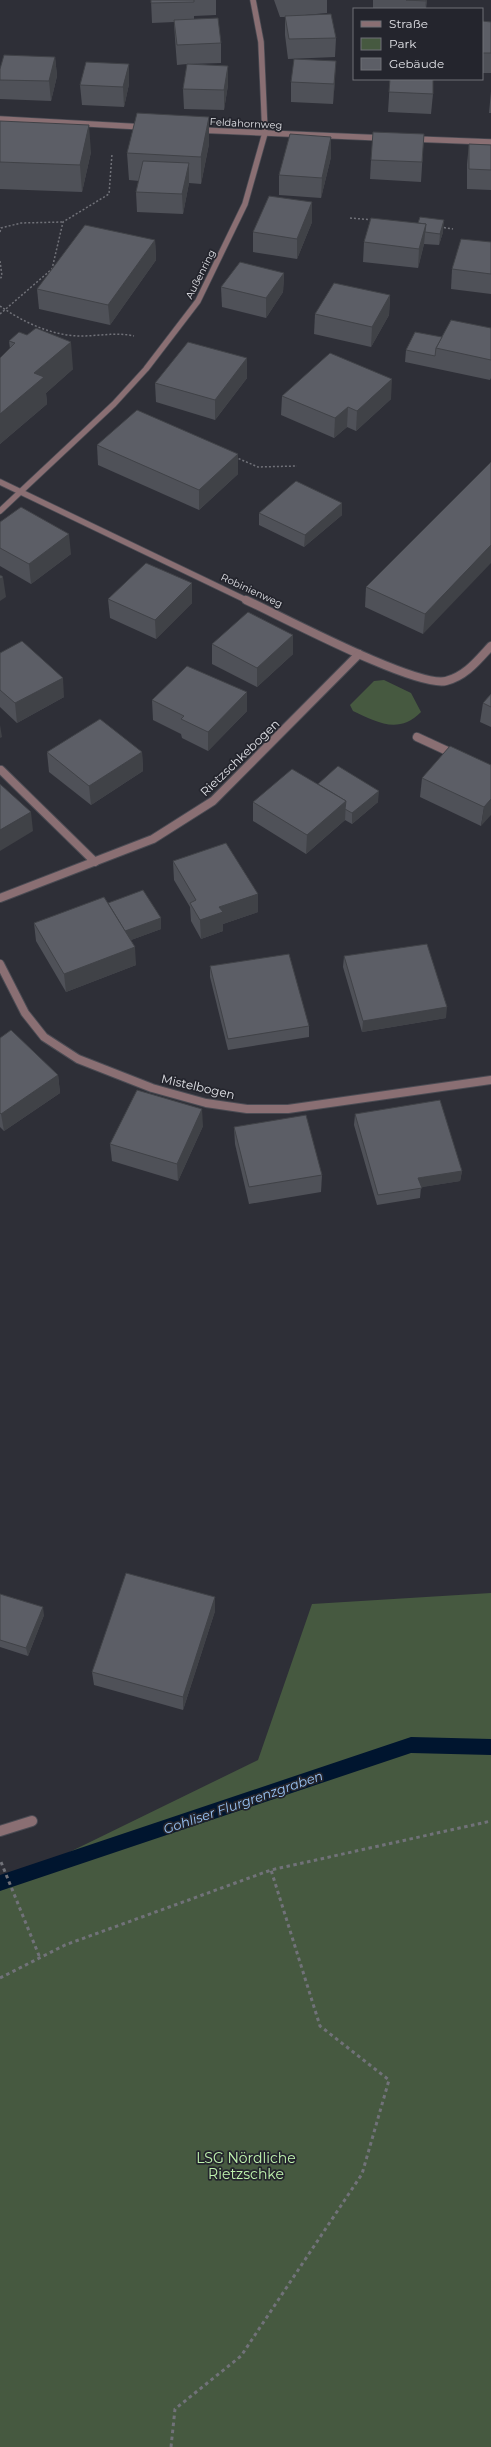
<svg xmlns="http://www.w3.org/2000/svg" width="491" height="2447" viewBox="0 0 491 2447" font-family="Montserrat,sans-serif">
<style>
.green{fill:#465940}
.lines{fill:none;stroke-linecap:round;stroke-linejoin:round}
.stream{fill:#00152f;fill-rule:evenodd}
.service-casing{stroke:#4a4b53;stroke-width:10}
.minor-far2-casing{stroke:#4a4b53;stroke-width:7}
.minor-far1-casing{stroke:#4a4b53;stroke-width:10}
.minor-casing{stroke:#4a4b53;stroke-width:12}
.path-far1{stroke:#717279;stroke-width:1.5;stroke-dasharray:2 2;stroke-linecap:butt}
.path{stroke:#717279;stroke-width:3;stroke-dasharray:3.5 3.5;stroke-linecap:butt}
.service{stroke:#8a6f73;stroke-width:8}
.minor-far2{stroke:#8a6f73;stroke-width:5.5}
.minor-far1{stroke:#8a6f73;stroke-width:8}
.minor{stroke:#8a6f73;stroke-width:10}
.wall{fill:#4f5158}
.shaded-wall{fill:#404247}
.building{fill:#5c5e66;stroke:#404247}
.labels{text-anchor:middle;stroke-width:3.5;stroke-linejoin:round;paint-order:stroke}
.far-street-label{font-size:10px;fill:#e0e1e6;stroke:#24252d}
.street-label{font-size:12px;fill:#e0e1e6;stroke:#24252d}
.water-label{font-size:13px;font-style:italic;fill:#99c3f5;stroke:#24252d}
.near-park-label{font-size:14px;fill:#c0f4af;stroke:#24252d}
</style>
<rect width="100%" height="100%" fill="#2e2f37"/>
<g class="green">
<path d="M384 680 411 693 421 712C398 735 377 722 353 711L350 705 374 681Z"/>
<polygon points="491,1593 491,2447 0,2447 0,1886 258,1760 312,1604"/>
</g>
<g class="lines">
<polygon class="stream" points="411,1737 491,1739 491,1755 411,1753 0,1891 0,1875"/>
<g class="service-casing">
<g id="service">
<polyline points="417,737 456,755"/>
<polyline points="1,770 95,862"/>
</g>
</g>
<g class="minor-far2-casing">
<g id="minor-far2">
<polyline points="0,119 143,127"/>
<polyline points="199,130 383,138"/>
<polyline points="414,139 491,142"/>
<polyline points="0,482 248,601"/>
<polyline points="0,511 114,404 146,369 198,301 245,204 265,133 261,42 253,0"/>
</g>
</g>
<g class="minor-far1-casing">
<g id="minor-far1">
<path d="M246 600C281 616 416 688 446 681 466 676 478 660 491 646"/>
<polyline points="0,898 153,839 213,801 359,654"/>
<polyline points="0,964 25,1013 44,1037 78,1059 152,1088 206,1103 247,1109 288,1109 491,1080"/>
</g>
</g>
<g class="minor-casing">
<polyline id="minor" points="0,1831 32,1821"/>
</g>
<g class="path-far1">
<polyline points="350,218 374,220"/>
<polyline points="440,227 453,229"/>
<polyline points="0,232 1,228 21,223 63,222"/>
<polyline points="0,261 2,276 0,279"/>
<path d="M0 306C23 322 52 336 81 336 99 336 116 332 134 336"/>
<polyline points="0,314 52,269 63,222 109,194 112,154"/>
<polyline points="235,457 258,467 297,466"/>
</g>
<g class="path">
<polyline points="1,1862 40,1958"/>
<polyline points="0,1978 65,1945 271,1870 491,1821"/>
<polyline points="171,2447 175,2409 241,2356 362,2174 389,2080 320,2026 271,1870"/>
</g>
<use href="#service" class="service"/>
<use href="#minor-far2" class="minor-far2"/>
<use href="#minor-far1" class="minor-far1"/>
<use href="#minor" class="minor"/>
</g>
<g class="wall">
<polygon points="151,0 216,0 216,15 194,16 194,19 221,43 221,63 190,64 228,66 228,85 224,110 184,109 183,89 187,64 177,65 175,39 174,22 152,23"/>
<polygon points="274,0 327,0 327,13 305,15 336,38 335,57 288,59 285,35 285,17 280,17"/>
<polygon points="373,0 427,0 426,9 373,9"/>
<polygon points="482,21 491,22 491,73 482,73"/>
<polygon points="55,57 57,76 51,101 0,99 0,69"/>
<polygon points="390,79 433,94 431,114 388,112"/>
<polygon points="335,80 333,104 291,102 291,82"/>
<polygon points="129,84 124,107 82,105 80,85"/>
<polygon points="491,91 491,113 489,113"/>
<polygon points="0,121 91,152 82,192 0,189"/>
<polygon points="424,134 421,182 370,179 371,160"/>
<polygon points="209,144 201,184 189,183 183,214 137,212 136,192 139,181 129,180 127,153"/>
<polygon points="469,144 491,145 491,190 467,189 467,164"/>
<polygon points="331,157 321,198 279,195 279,175"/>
<polygon points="312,202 312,222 297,259 253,252 253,232"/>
<polygon points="371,218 443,232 439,245 424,244 418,268 363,262 364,242"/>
<polygon points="155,240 156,260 110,325 39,309 37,289"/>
<polygon points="491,242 491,294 451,289 452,269"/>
<polygon points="284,273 283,292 266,318 222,307 221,287"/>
<polygon points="390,295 389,315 371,347 314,334 315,314"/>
<polygon points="491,328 491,378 490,380 405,362 406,350 442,337"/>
<polygon points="9,341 73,369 46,393 47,404 0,444 0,358 10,349"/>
<polygon points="247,358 247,378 215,420 156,402 155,383"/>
<polygon points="282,396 391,399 356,431 347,427 334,438 281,415"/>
<polygon points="97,445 238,474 199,510 98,465"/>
<polygon points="491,462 423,634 365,607 366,587"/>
<polygon points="342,503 342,515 304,547 259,525 259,513"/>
<polygon points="0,522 71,554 31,584 0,566"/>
<polygon points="108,599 192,603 156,639 110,618"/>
<polygon points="293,635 293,654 257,687 212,664 212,644"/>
<polygon points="0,653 64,697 17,723 0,707"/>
<polygon points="247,692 247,711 208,751 182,738 181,734 153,720 152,700"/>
<polygon points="491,694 491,727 480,722 483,703"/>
<polygon points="47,752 142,752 143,771 91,805 49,772"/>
<polygon points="491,765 481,826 420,797 422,778"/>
<polygon points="318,784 378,802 352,824 345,820 306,854 253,821 253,802"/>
<polygon points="173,861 258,912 223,924 223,931 201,939 191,921 190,907 174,880"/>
<polygon points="108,903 161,918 161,929 131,940 136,965 66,992 36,941 34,923"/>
<polygon points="344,956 446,1018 362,1032 343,967"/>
<polygon points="210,966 309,1026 309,1037 228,1050 210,977"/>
<polygon points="0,1038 58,1075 60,1093 4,1131 0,1127"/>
<polygon points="355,1114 462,1171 460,1181 421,1187 420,1198 377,1205 354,1125"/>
<polygon points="203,1126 178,1181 112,1161 110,1144"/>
<polygon points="234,1127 322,1175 321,1192 249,1204 235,1144"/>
<polygon points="0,1594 44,1615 28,1656 0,1647"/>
<polygon points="215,1611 183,1710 94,1685 92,1672"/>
</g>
<g class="shaded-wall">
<polygon points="426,0 427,0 425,9"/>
<polygon points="55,57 57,76 51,101 49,81"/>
<polygon points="336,61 335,80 333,104 334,84"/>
<polygon points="129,64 129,84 124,107 123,87"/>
<polygon points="228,66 228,85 224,110 224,90"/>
<polygon points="209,117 209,144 201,184 201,157"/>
<polygon points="89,125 91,152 82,192 80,165"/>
<polygon points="331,137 331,157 321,198 322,178"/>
<polygon points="189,163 189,183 183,214 182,194"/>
<polygon points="312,202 312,222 297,259 297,239"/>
<polygon points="444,220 443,232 439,245 440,234"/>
<polygon points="426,224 424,244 418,268 419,249"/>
<polygon points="155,240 156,260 110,325 108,305"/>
<polygon points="284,273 283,292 266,318 266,298"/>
<polygon points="390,295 389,315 371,347 372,327"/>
<polygon points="71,342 73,369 46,393 47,404 0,444 0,414 34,373"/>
<polygon points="247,358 247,378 215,420 215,400"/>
<polygon points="392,379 391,399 356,431 357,411"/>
<polygon points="348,407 347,427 334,438 335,418"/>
<polygon points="238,454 238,474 199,510 199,490"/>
<polygon points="342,503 342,515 304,547 305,535"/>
<polygon points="69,534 71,554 31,584 29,564"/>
<polygon points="491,545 491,563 423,634 425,614"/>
<polygon points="3,577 6,597 0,601 0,579"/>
<polygon points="192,583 192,603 156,639 155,620"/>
<polygon points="293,635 293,654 257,687 257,668"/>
<polygon points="63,678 64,697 17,723 15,703"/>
<polygon points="247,692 247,711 208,751 208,732"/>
<polygon points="0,725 2,737 0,738"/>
<polygon points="142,752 143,771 91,805 89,786"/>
<polygon points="379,791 378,802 352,824 352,813"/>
<polygon points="491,799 491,815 481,826 484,807"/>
<polygon points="346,801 345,820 306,854 307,835"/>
<polygon points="31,812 33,831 0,851 0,830"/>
<polygon points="258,894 258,912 223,924 223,931 201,939 200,920 219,907"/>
<polygon points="161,918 161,929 123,943 122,932"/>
<polygon points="135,947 136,965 66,992 64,974"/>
<polygon points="447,1007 446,1018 362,1032 363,1021"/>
<polygon points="58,1075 60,1093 4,1131 1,1114"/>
<polygon points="202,1109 203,1126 178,1181 177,1164"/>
<polygon points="462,1171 460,1181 417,1188 418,1178"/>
<polygon points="215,1597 215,1611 183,1710 183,1697"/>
<polygon points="43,1607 44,1615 28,1656 26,1648"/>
</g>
<g class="building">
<polygon points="151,0 194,0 194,2 151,3"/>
<polygon points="406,0 426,0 426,1"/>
<polygon points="331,14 336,38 289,39 285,16"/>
<polygon points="218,18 221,43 177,45 174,20"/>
<polygon points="482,21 491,22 491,53 482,53"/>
<polygon points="4,55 55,57 49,81 0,80 0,69"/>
<polygon points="294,59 336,61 334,84 291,82"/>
<polygon points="86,62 129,64 123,87 80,85"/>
<polygon points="187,64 228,66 224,90 183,89"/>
<polygon points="390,79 433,79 433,94 389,92"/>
<polygon points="137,113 209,117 201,157 127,153"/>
<polygon points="0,121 89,125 80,165 0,162"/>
<polygon points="373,132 424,134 422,162 371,160"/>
<polygon points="290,134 331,137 322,178 279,175"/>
<polygon points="469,144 491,145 491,170 469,169"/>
<polygon points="143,161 189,163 182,194 136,192"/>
<polygon points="269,196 312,202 297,239 253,232"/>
<polygon points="420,217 444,220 440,234 425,232 426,224 418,223"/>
<polygon points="371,218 426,224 419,249 364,242"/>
<polygon points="85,225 155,240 108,305 37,289"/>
<polygon points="461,239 491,242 491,274 452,269"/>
<polygon points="240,262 284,273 266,298 221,287"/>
<polygon points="334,283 390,295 372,327 315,314"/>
<polygon points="451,320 491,328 491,360 436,348"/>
<polygon points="36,328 71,342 34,373 44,377 0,414 0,358 15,343 9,341 19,332 27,335"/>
<polygon points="415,332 442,337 436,348 435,356 406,350"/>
<polygon points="188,342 247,358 215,400 155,383"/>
<polygon points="330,353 392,379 357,411 348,407 335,418 282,396"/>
<polygon points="137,410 238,454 199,490 97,445"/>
<polygon points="491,462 491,545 425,614 366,587"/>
<polygon points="296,481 342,503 305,535 259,513"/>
<polygon points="21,507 69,534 29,564 0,548 0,522"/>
<polygon points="146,563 192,583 155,620 108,599"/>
<polygon points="0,575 3,577 0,579"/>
<polygon points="248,612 293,635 257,668 212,644"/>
<polygon points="22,641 63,678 15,703 0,690 0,653"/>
<polygon points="187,666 247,692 208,732 181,719 184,716 152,700"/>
<polygon points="491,694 491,707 483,703"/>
<polygon points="100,719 142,752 89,786 47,752"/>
<polygon points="450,746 491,765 491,799 484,807 422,778"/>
<polygon points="338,766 379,791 352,813 345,809 346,801 318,784"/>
<polygon points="292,769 346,801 307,835 253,802"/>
<polygon points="0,784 31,812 0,830"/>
<polygon points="226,843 258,894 219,907 223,912 200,920 190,903 196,900 173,861"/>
<polygon points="143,890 161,918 125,931 108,903"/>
<polygon points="104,897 135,947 64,974 34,923"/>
<polygon points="427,944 447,1007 363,1021 344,956"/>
<polygon points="289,954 309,1026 228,1039 210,966"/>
<polygon points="11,1030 58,1075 1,1114 0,1113 0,1038"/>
<polygon points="137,1090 202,1109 177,1164 110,1144"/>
<polygon points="440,1100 462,1171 418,1178 422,1188 378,1195 355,1114"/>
<polygon points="306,1115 322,1175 249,1187 234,1127"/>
<polygon points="126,1573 215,1597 183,1697 92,1672"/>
<polygon points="0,1594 43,1607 26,1648 0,1640"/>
</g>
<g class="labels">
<g class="far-street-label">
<text transform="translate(246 123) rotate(3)" y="4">Feldahornweg</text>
<text transform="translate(200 274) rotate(-63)" y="4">Außenring</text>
<text transform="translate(252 590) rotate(25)" y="4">Robinienweg</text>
</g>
<g class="street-label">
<text transform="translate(240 758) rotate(-44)" y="4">Rietzschkebogen</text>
<text transform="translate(198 1087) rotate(13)" y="4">Mistelbogen</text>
</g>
<g class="water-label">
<text transform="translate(243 1802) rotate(-19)" y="5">Gohliser Flurgrenzgraben</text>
</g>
<g class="near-park-label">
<text x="246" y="2163">LSG Nördliche<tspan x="246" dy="16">Rietzschke</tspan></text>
</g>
</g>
<rect x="353" y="8" width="130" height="72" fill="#24252d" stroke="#6f7077"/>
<rect x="361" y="21" width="20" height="6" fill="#8a6f73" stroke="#6f7077"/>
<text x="389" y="28" font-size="12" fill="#e0e1e6">Straße</text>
<rect x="361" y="38" width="20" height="12" fill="#465940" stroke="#6f7077"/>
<text x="389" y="48" font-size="12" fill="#e0e1e6">Park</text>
<rect x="361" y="58" width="20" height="12" fill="#5c5e66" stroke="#6f7077"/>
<text x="389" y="68" font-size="12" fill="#e0e1e6">Gebäude</text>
</svg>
